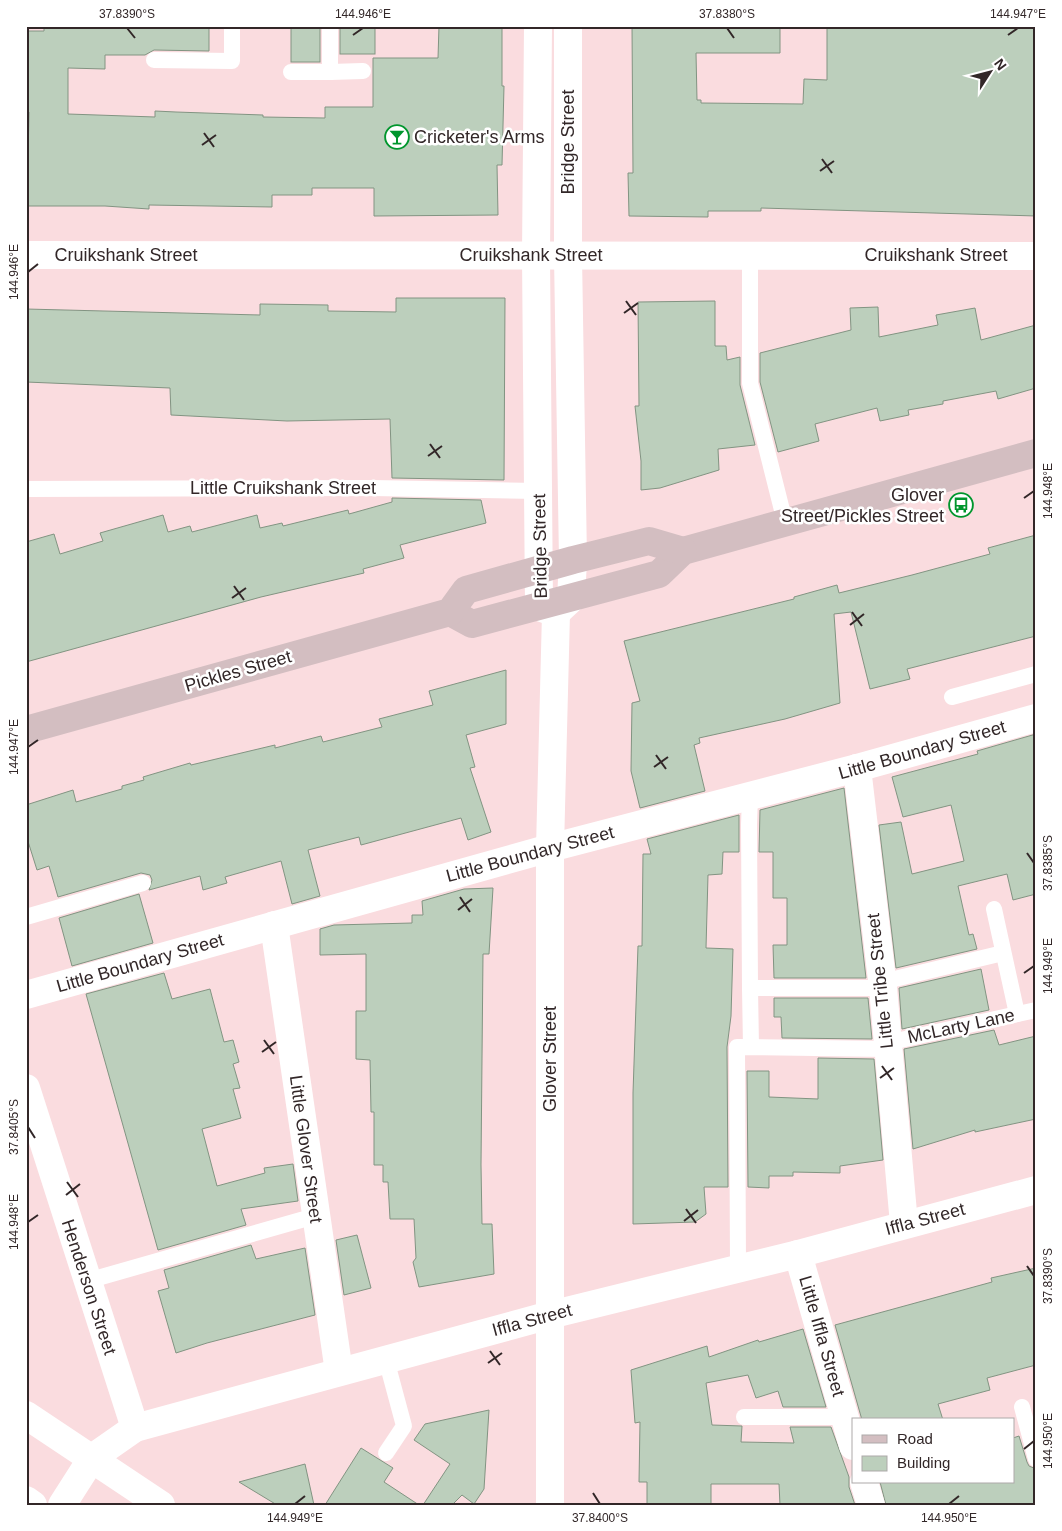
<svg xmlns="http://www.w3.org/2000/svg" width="1062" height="1531" viewBox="0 0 1062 1531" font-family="Arial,sans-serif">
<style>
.building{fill:#bccfbc;stroke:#829482}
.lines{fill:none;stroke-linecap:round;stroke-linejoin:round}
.lane{stroke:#fff;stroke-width:16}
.street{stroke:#fff;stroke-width:28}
.secondary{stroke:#d3bec1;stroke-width:28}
.ticks{fill:none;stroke:#322728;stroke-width:2}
.labels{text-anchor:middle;stroke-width:5;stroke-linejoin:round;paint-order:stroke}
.poi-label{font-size:18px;fill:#322728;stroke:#fff;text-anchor:start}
.street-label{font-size:18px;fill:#322728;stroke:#fff}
.neatline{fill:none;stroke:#322728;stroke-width:2}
.ticks-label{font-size:12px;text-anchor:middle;fill:#322728}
</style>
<rect width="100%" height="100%" fill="#fadcdf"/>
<g class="building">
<polygon points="44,26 209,26 209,51 154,50 145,55 105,55 105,69 68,68 68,114 155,117 155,111 176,112 263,115 263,117 325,118 325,107 373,107 373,58 438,58 439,26 502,26 502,86 504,86 502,165 497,165 498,215 374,216 374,188 312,188 312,195 272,195 272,207 149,205 149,209 105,206 27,206 29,112 26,112 26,31 44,31"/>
<rect x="291" y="26" width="29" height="36"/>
<rect x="340" y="26" width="35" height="28"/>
<polygon points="632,26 780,26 780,53 696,53 697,100 701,100 701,103 803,104 804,79 827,80 827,26 1036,26 1036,216 761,208 761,211 708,211 708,217 629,216 628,173 633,173"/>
<polygon points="396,298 505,298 504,480 392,478 390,419 287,421 171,415 170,388 26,382 26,309 260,315 260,304 328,305 328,311 396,312"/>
<polygon points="715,301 715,346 726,346 727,360 740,357 740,385 755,445 718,449 719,470 660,488 641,490 641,461 635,406 639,406 638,302"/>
<polygon points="878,307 879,337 938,325 936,315 975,308 981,340 1036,325 1036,388 998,399 996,391 943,401 943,404 908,410 909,415 880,421 877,408 815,424 819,441 778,452 760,382 760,353 851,330 850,308"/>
<polygon points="392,498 481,500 486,523 400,545 404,558 363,569 364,573 261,597 26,662 26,542 54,534 60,554 103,541 100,533 163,515 168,532 190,526 192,532 257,515 260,528 282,523 283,526 348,510 349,514 392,502"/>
<polygon points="1036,535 1036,636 907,669 910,679 870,689 851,612 834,614 840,703 785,719 699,738 700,743 694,745 705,791 640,808 631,771 632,703 640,701 624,641 794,599 794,597 837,585 839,593 912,575 990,554 988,548"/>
<polygon points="506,670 506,724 466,735 475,767 470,768 491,832 468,840 461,818 361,845 359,837 308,850 320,896 292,904 281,861 225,877 227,883 203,890 200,876 149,890 152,880 150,875 141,873 58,897 49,866 37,870 26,835 26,805 73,790 76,802 122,789 122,786 144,780 143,777 190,763 191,765 275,745 275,748 321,736 323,742 382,727 379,719 433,705 429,691"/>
<polygon points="1036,734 1036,894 1013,900 1007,874 958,886 969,935 973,934 977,949 896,968 879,825 901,822 912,874 964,861 951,805 903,817 892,777 978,754 977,751"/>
<polygon points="844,788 866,978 774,978 773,945 787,945 787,898 773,898 773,852 759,852 760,810"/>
<polygon points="739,815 739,852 723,852 722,874 708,875 706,948 733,949 731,1016 727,1047 728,1187 704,1187 706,1214 695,1222 633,1224 633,1093 638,946 642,946 643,854 651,854 647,839"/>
<polygon points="493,888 489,954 483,954 481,1165 482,1224 492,1224 494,1274 419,1287 413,1262 416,1258 414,1219 390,1219 388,1182 383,1182 383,1165 374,1165 374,1112 371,1112 370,1060 356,1059 356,1011 366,1011 366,954 320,955 320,929 334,925 412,923 412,915 423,915 422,901 464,889"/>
<polygon points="139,894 153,943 72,966 59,918"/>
<polygon points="981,969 989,1010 902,1029 899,988"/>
<polygon points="164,973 172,999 210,989 224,1042 233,1040 239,1062 233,1064 240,1088 233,1089 241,1118 202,1129 217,1186 265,1173 264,1168 293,1164 298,1201 241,1209 246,1225 158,1250 86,994"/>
<polygon points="774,998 868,998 872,1039 782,1038 781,1017 774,1017"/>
<polygon points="994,1030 999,1045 1036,1036 1036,1119 975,1132 975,1130 913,1149 904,1049"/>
<polygon points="818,1058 874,1059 883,1160 840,1166 840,1173 793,1172 793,1176 769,1176 769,1188 748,1187 747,1071 769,1071 769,1097 818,1099"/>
<polygon points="357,1235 371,1288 344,1295 336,1240"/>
<polygon points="251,1245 256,1259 305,1248 315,1315 207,1343 176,1353 158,1291 169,1288 164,1270"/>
<polygon points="1036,1268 1036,1365 987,1378 990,1390 938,1404 943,1420 862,1420 835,1325 992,1282 991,1278"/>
<polygon points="803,1329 826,1407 783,1407 778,1391 756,1398 748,1375 706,1383 712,1425 742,1426 741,1442 794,1443 790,1427 831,1427 849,1477 849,1487 855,1505 780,1505 779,1484 711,1484 711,1505 647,1505 647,1482 639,1482 640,1422 635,1423 631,1370 707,1346 709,1357 758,1340 759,1342"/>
<polygon points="489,1410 484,1489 474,1504 462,1495 452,1505 423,1505 450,1464 414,1440 425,1424"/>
<polygon points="1019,1436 1027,1462 1029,1466 1036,1469 1036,1505 886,1505 880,1482 1013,1482 1013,1438"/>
<polygon points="361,1448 393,1468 384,1482 419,1505 325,1505"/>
<polygon points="305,1464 314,1505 277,1505 239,1482"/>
</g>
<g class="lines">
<g class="lane">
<polyline points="154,60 232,61 232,26"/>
<polyline points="291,72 330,72 330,26"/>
<polyline points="330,72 363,71"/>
<polyline points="750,254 750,383 785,522"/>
<polyline points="26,489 372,488 539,491"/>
<polyline points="952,697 1036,674"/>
<polyline points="994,909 1017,1014"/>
<polyline points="26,917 143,883"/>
<polyline points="882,982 1003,953"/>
<polyline points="750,988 749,825 750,796"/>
<polyline points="887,1043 1036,1010"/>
<polyline points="751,1047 750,988 883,988"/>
<polyline points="738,1268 737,1047 887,1049"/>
<polyline points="87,1281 315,1216"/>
<polyline points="386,1359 404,1426 386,1453"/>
<polyline points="1022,1407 1036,1459"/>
<polyline points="744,1417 845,1417"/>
</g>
<g class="street">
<polyline points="538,26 536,255 539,607 556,613"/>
<polyline points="26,255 1036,256"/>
<polyline points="556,613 571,599 573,560 568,256 568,26"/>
<polyline points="857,768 883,988 904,1224"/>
<polyline points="274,925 339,1372"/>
<polyline points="26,995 550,848 857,768 1036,718"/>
<polyline points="26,1088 135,1428"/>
<polyline points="798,1254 853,1446"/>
<polyline points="26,1415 161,1505"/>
<polyline points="864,1482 871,1505"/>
<polyline points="26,1500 33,1505"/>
<polyline points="62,1505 92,1458 135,1428 550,1315 798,1254 1036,1190"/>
<polyline points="550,1505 550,848 556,613"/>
</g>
<g class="secondary">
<polyline points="450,612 472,624 659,574 683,551 1036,453"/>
<polyline points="26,730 450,612 466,590 573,560 649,541 683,551"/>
</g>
</g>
<path class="ticks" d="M127 28 135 38M727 28 734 38M353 35 363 28M1008 35 1018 28M204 133 214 147M202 145 216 135M822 159 832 173M820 171 834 161M28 272 38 264M626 301 636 315M624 313 638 303M430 444 440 458M428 456 442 446M1024 498 1034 491M234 586 244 600M232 598 246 588M852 612 862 626M850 625 864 614M28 747 38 740M656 755 666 769M654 767 668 757M1027 853 1034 863M460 897 470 912M458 910 472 899M1024 973 1034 966M264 1040 274 1054M262 1052 276 1042M882 1066 892 1080M880 1078 894 1068M28 1127 35 1138M67 1182 78 1197M66 1195 80 1184M686 1209 696 1223M684 1221 698 1210M28 1222 38 1215M1027 1266 1034 1276M490 1351 500 1365M488 1363 502 1353M1024 1449 1034 1441M593 1493 600 1504M295 1504 305 1496M949 1504 959 1496"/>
<defs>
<g id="bar-ring" transform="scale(1.25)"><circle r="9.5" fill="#fff" stroke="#00962d" stroke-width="1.5"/><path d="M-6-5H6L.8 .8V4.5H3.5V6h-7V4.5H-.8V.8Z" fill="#00962d"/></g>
<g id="bus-ring" transform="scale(1.25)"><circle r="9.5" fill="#fff" stroke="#00962d" stroke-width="1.5"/><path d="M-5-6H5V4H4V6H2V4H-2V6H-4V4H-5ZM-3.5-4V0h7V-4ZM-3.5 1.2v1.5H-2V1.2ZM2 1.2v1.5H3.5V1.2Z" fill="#00962d"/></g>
</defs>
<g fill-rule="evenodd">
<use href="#bar-ring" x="397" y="137"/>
<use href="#bus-ring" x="961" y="505"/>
</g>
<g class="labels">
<g class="poi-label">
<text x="414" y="143">Cricketer's Arms</text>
<text x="944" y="501" text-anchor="end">Glover<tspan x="944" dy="21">Street/Pickles Street</tspan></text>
</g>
<g class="street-label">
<text transform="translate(568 142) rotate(-90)" y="6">Bridge Street</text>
<text x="126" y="261">Cruikshank Street</text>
<text x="531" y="261">Cruikshank Street</text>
<text x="936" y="261">Cruikshank Street</text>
<text x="283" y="494">Little Cruikshank Street</text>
<text transform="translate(540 546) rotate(-91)" y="6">Bridge Street</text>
<text transform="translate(238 671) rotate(-16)" y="6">Pickles Street</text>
<text transform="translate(922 750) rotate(-16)" y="6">Little Boundary Street</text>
<text transform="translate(530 854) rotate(-15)" y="6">Little Boundary Street</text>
<text transform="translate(140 963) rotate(-16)" y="6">Little Boundary Street</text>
<text transform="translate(880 981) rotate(-96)" y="6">Little Tribe Street</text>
<text transform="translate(961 1026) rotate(-12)" y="6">McLarty Lane</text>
<text transform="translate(550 1059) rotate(-90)" y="6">Glover Street</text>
<text transform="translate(306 1149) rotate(82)" y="6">Little Glover Street</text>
<text transform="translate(925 1219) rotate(-15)" y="6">Iffla Street</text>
<text transform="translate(89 1287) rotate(72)" y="6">Henderson Street</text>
<text transform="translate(532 1320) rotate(-15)" y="6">Iffla Street</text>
<text transform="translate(822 1336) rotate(74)" y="6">Little Iffla Street</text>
</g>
</g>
<rect width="1062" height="1531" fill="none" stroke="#ffffff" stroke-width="55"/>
<rect x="852" y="1418" width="162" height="65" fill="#ffffff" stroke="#ada9a9"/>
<rect x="862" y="1435" width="25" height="8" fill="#d3bec1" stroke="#ada9a9"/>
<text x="897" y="1444" font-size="15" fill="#322728">Road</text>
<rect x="862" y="1456" width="25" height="15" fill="#bccfbc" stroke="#ada9a9"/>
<text x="897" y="1468" font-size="15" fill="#322728">Building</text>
<g transform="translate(990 72) rotate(54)" stroke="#ffffff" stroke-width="4" paint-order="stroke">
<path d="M0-4L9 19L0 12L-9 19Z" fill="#322728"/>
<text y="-8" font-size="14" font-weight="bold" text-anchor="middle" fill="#322728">N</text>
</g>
<rect x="28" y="28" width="1006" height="1476" class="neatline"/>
<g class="ticks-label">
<text x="127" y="18">37.8390°S</text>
<text x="363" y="18">144.946°E</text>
<text x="727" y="18">37.8380°S</text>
<text x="1018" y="18">144.947°E</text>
<text transform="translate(14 272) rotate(-90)" y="4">144.946°E</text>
<text transform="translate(1048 491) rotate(-90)" y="4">144.948°E</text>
<text transform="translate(14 747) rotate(-90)" y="4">144.947°E</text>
<text transform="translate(1048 863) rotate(-90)" y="4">37.8385°S</text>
<text transform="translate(1048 966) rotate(-90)" y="4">144.949°E</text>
<text transform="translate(14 1127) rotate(-90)" y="4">37.8405°S</text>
<text transform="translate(14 1222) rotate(-90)" y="4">144.948°E</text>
<text transform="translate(1048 1276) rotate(-90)" y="4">37.8390°S</text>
<text transform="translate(1048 1441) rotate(-90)" y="4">144.950°E</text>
<text x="295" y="1522">144.949°E</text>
<text x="600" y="1522">37.8400°S</text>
<text x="949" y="1522">144.950°E</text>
</g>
</svg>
